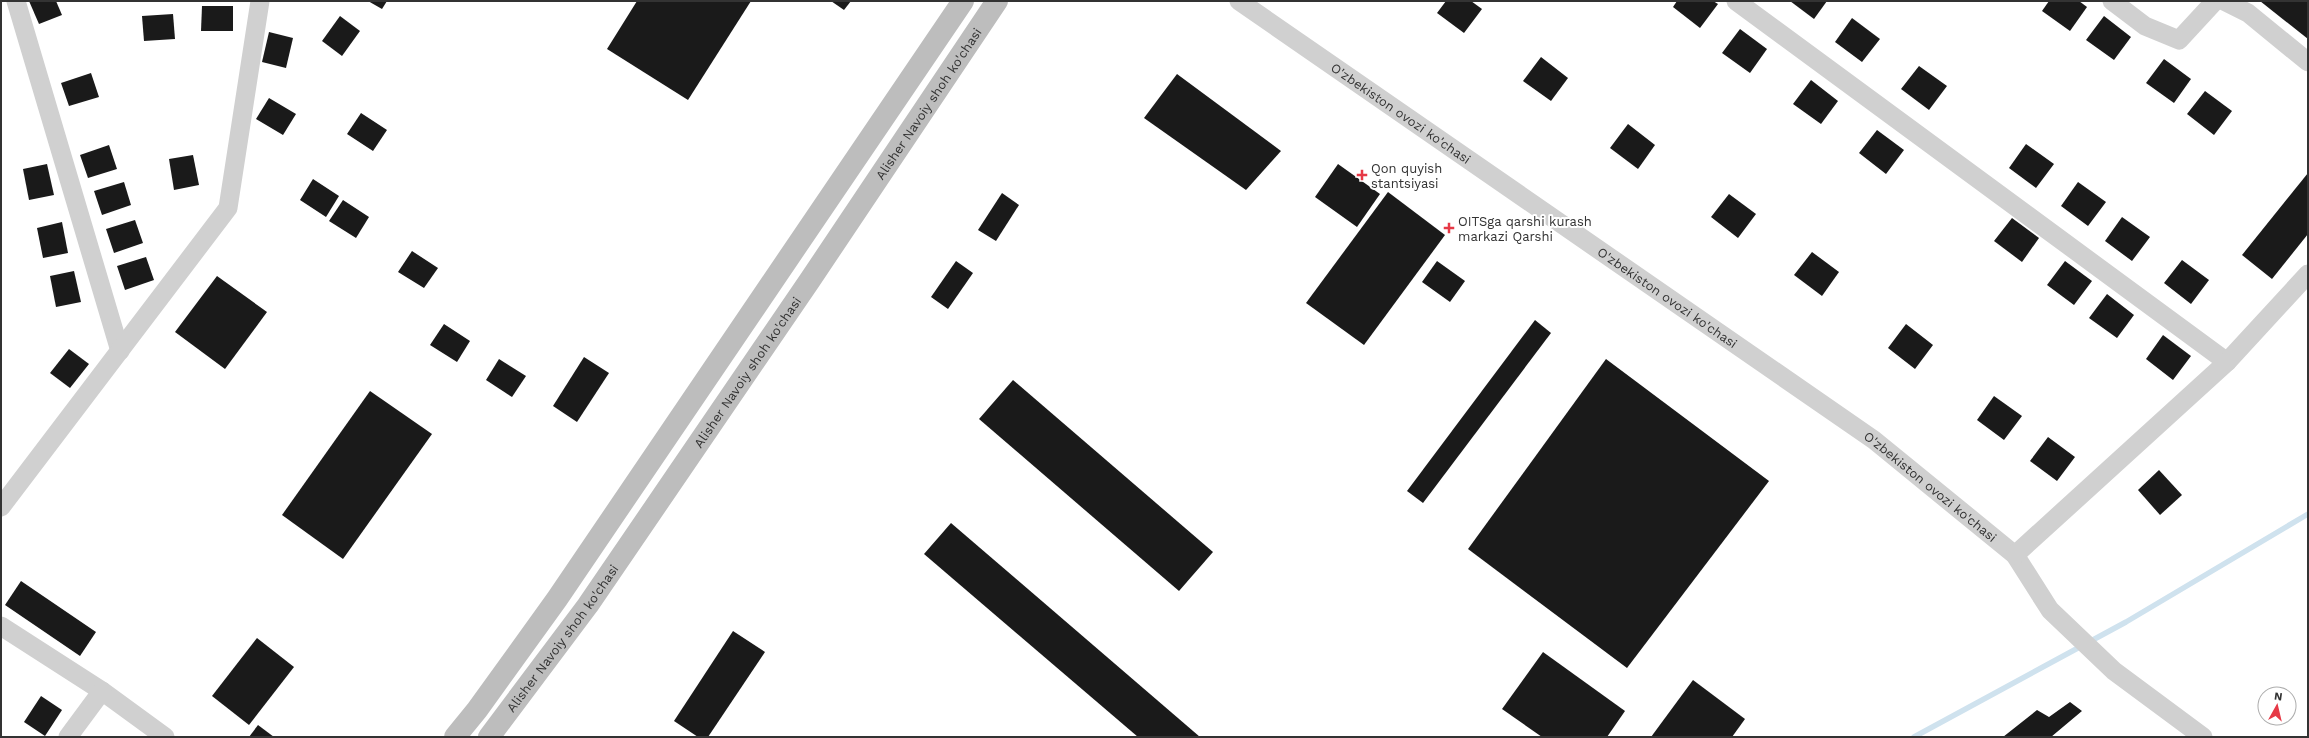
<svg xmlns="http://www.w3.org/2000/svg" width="2309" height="738" viewBox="0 0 2309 738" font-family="'Work Sans',sans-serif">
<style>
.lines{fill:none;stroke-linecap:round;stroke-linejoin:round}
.stream{stroke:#cfe2ee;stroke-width:5.5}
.building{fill:#1a1a1a}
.street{stroke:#d0d0d0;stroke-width:19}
.secondary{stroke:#bdbdbd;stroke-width:22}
.poi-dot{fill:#e63946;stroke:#fff;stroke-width:1.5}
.labels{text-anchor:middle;stroke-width:4;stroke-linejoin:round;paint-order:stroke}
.street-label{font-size:13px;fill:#333;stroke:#fff}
.poi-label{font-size:13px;fill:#333;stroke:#fff;text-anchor:start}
</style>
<rect width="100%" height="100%" fill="#fff"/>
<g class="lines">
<polyline class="stream" points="1914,737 2126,622 2308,514"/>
</g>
<g class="building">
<polygon points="29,1 56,1 62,15 39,24"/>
<polygon points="368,1 387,1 382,9"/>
<polygon points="637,1 751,1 688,100 607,49"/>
<polygon points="831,1 851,1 844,10"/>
<polygon points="1446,1 1471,1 1482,9 1464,33 1437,13"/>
<polygon points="1677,1 1713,1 1718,4 1700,28 1673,7"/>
<polygon points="1790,1 1827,1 1814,19"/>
<polygon points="2049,1 2079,1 2087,7 2070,31 2042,11"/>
<polygon points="2260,1 2308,1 2308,39"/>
<polygon points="202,6 233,6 233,31 201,31"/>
<polygon points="173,14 175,39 144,41 142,16"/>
<polygon points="340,16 360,31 342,56 322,41"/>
<polygon points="2104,16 2131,37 2114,60 2086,40"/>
<polygon points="1852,18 1880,39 1862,62 1835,42"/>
<polygon points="1740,29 1767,49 1750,73 1722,53"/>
<polygon points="269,32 293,38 286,68 262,62"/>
<polygon points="1541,57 1568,78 1551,101 1523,81"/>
<polygon points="2164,59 2191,79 2174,103 2146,83"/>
<polygon points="1919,66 1947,86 1929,110 1901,89"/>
<polygon points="91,73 99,97 69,106 61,83"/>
<polygon points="1177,74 1281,151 1246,190 1144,118"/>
<polygon points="1811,80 1838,101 1821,124 1793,104"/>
<polygon points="2205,91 2232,111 2214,135 2187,114"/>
<polygon points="269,98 296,114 283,135 256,119"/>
<polygon points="361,113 387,130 373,151 347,134"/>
<polygon points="1628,124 1655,145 1638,169 1610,148"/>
<polygon points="1877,130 1904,150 1886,174 1859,153"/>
<polygon points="2026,144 2054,164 2036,188 2009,168"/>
<polygon points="109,145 117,169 88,178 80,155"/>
<polygon points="193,155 199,185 174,190 169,159"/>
<polygon points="47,164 54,195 29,200 23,169"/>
<polygon points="1338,164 1380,194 1357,227 1315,197"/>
<polygon points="2308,173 2308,234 2272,279 2242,255"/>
<polygon points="313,179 339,196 326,217 300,200"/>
<polygon points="124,182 131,205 102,215 94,191"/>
<polygon points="2078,182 2106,202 2088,226 2061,206"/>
<polygon points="1388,192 1445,235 1364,345 1306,303"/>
<polygon points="1002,193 1019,205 996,241 978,230"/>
<polygon points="1729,194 1756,214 1738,238 1711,217"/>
<polygon points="343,200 369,217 356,238 329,221"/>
<polygon points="2122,217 2150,237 2132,261 2105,241"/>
<polygon points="2012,218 2039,238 2022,262 1994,241"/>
<polygon points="135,220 143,243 114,253 106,229"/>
<polygon points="62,222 68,253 43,258 37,228"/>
<polygon points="412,251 438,268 424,288 398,272"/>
<polygon points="1812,252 1839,272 1822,296 1794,275"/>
<polygon points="146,257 154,280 125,290 117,266"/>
<polygon points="2182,260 2209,280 2191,304 2164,283"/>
<polygon points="956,261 973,273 948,309 931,297"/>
<polygon points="1437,261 1465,281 1450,302 1422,282"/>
<polygon points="2065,261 2092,281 2074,305 2047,285"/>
<polygon points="74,271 81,302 56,307 50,276"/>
<polygon points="217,276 267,312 225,369 175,332"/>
<polygon points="2107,294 2134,315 2117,338 2089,318"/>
<polygon points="1535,320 1551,333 1423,503 1407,491"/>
<polygon points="444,324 470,341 457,362 430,345"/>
<polygon points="1906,324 1933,345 1915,369 1888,348"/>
<polygon points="2163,335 2191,356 2173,380 2146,359"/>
<polygon points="69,349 89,364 70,388 50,373"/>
<polygon points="584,357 609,373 577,422 553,406"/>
<polygon points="499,359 526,376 512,397 486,380"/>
<polygon points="1606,359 1769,481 1627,668 1468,549"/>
<polygon points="1013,380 1213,552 1179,591 979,419"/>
<polygon points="370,391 432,434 343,559 282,515"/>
<polygon points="1994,396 2022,416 2004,440 1977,420"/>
<polygon points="2048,437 2075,457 2057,481 2030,461"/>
<polygon points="2159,470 2182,495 2160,515 2138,490"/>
<polygon points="951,523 1200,737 1138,737 924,554"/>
<polygon points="21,581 96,632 80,656 5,605"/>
<polygon points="733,631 765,652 708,737 698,737 674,721"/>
<polygon points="257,638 294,667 249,725 212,696"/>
<polygon points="1543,652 1625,711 1607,737 1542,737 1502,709"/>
<polygon points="1693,680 1745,719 1732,737 1651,737"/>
<polygon points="41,696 62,710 45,736 24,722"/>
<polygon points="2070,702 2082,711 2051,737 2003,737 2037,710 2049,717"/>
<polygon points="258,725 274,737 249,737"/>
</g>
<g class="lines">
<g class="street">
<polyline points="16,1 120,351"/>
<path id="s1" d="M1239 1 1874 440 2015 555 2050 610 2114 671 2203 737"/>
<polyline points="1736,1 2227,362"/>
<polyline points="2112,1 2145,26 2179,40 2215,1"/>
<polyline points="2224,1 2248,13 2308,62"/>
<polyline points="1,507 228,208 260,1"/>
<polyline points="2015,555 2227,362 2308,274"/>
<polyline points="1,626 102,691 165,737"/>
<polyline points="68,737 102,691"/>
</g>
<g class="secondary">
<polyline points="455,737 477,710 557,599 963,1"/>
<path id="s2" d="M489 737 588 605 810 280 997 1"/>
</g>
</g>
<g class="poi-dot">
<path d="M1360 169h4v4h4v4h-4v4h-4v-4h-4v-4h4z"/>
<path d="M1447 222h4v4h4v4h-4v4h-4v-4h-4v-4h4z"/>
</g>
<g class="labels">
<g class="street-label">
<text dy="5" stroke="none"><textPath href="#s2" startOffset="771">Alisher Navoiy shoh ko'chasi</textPath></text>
<text dy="5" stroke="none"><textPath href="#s1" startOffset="197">O'zbekiston ovozi ko'chasi</textPath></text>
<text dy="5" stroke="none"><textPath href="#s1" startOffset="521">O'zbekiston ovozi ko'chasi</textPath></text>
<text dy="5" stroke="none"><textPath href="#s2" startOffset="447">Alisher Navoiy shoh ko'chasi</textPath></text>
<text dy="5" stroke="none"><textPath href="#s1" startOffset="845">O'zbekiston ovozi ko'chasi</textPath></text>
<text dy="5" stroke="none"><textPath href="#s2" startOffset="123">Alisher Navoiy shoh ko'chasi</textPath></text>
</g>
<g class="poi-label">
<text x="1371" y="173">Qon quyish<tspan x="1371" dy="15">stantsiyasi</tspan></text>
<text x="1458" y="226">OITSga qarshi kurash<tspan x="1458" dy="15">markazi Qarshi</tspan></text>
</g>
</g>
<rect width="2309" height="738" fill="none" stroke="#333333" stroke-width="4"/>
<g transform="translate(2277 706) rotate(8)"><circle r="19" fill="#ffffff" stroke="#adadad"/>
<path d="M0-3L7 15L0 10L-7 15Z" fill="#e63946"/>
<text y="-6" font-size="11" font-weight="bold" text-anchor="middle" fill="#333333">N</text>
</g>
</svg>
